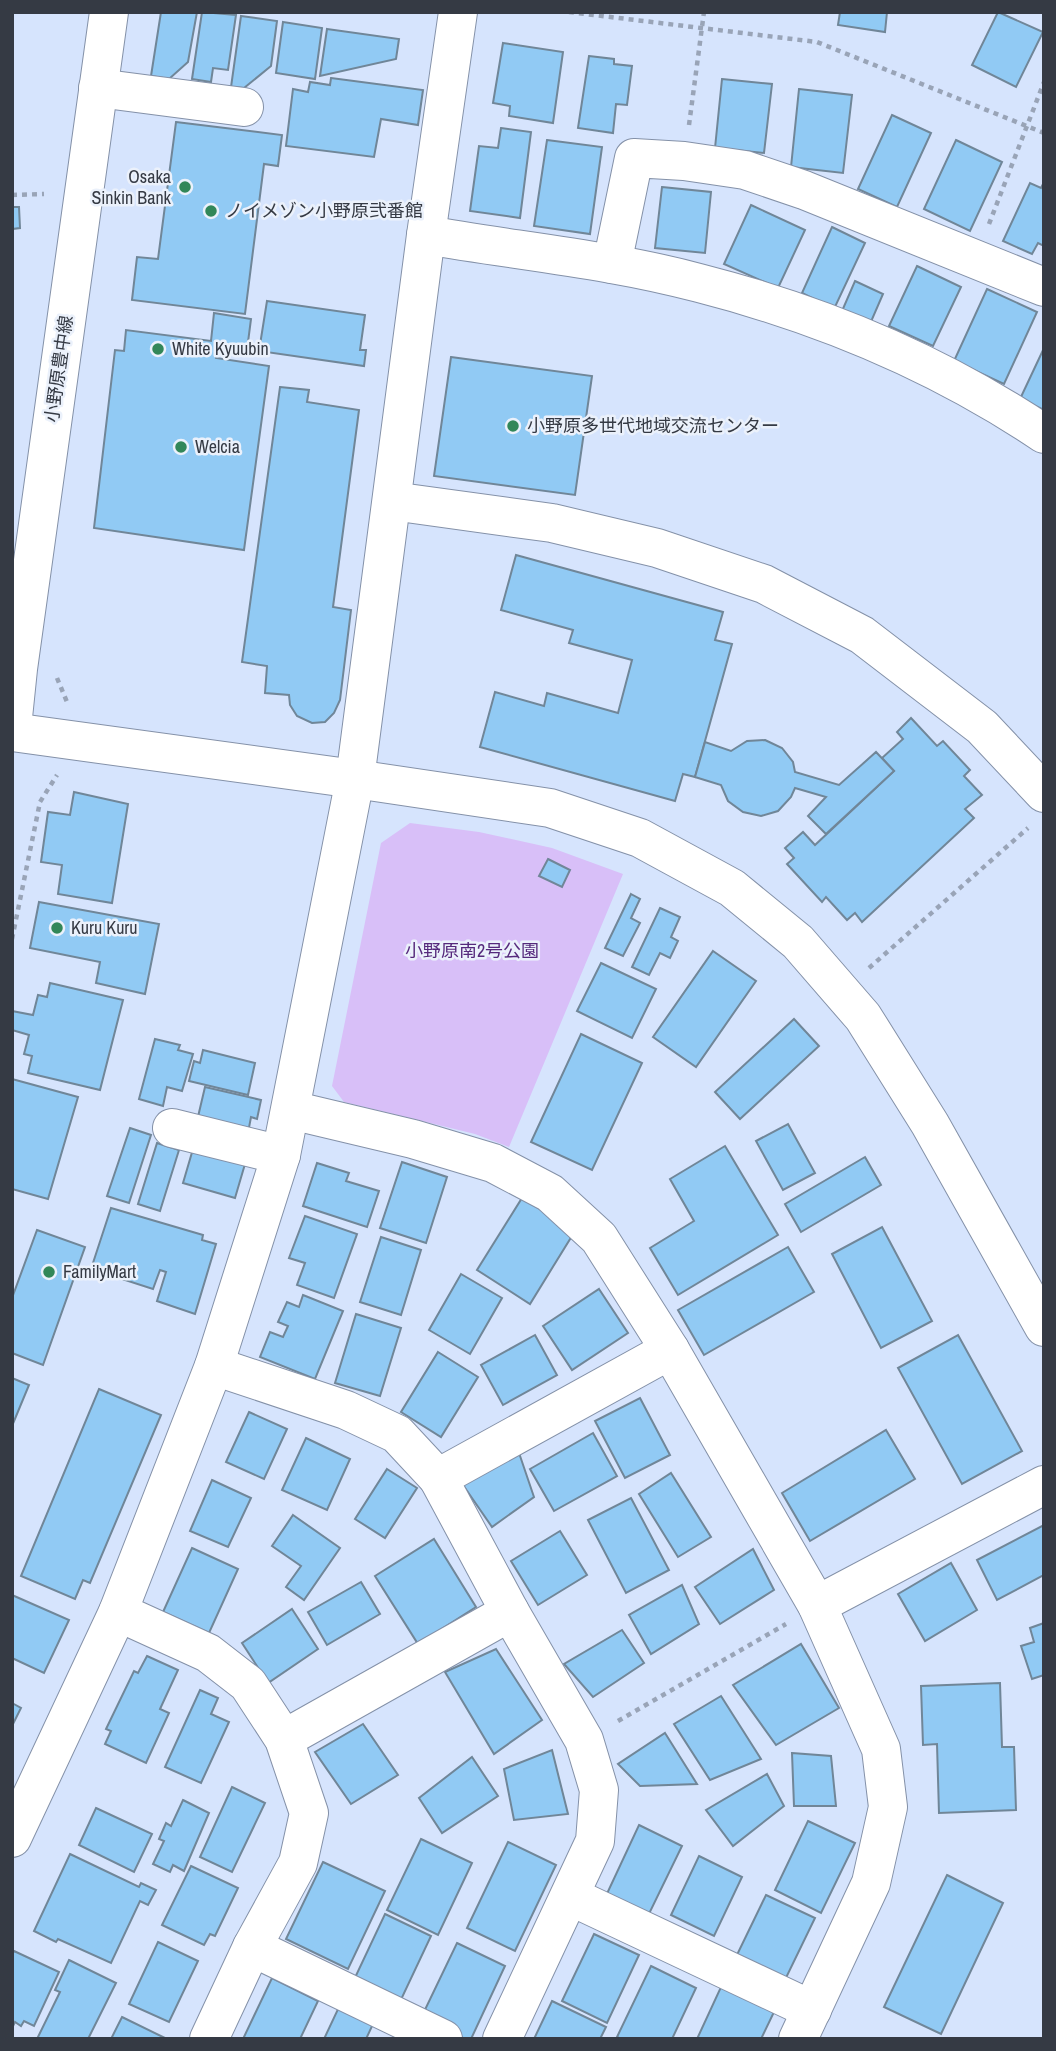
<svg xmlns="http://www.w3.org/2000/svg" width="1056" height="2051" viewBox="0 0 1056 2051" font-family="'Archivo Narrow','Noto Sans JP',sans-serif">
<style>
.green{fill:#d8bff8}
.building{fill:#91caf4;stroke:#708698;stroke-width:2}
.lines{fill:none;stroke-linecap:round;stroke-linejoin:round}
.minor-casing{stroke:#8491a8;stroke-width:40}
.tertiary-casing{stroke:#8491a8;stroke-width:40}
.path{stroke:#99a4b7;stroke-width:4.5;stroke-dasharray:5 5;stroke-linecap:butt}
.minor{stroke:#fff;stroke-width:38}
.tertiary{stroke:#fff;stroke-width:38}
.poi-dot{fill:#328759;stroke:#ebf1fb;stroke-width:2.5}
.labels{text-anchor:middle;stroke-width:5;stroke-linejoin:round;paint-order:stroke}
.poi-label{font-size:18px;fill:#353a44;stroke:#ebf1fb;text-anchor:start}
.street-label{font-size:18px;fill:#353a44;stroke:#ebf1fb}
.park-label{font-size:18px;fill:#55297c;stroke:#ebf1fb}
</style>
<rect width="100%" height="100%" fill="#d6e4fd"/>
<polygon class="green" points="410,823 479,832 552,848 623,874 509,1147 475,1134 344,1102 332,1086 381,843"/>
<g class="building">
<polygon points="161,12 197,12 188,62 169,79 151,76"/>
<polygon points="202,12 236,15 228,70 213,68 211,82 192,79"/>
<polygon points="840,12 887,12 885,32 838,25"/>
<polygon points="998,12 1043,32 1016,87 972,65"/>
<polygon points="241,16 277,21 271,66 244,88 231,87"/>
<polygon points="283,22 322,28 315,79 276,73"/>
<polygon points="327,29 399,39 396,59 320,76"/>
<polygon points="503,43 563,52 553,123 509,116 510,106 493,103"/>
<polygon points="589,56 614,59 614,64 632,66 627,105 616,104 613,133 578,128"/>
<polygon points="331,78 423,90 418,125 381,119 374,157 286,146 293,89 308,92 310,82 330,85"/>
<polygon points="722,79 772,84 764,153 715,148"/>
<polygon points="799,89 852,95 843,173 791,167"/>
<polygon points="892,115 931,133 897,207 858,189"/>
<polygon points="176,122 282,135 278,166 264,164 245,314 132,300 137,257 158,259"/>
<polygon points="501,128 531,132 520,218 470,211 479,146 498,148"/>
<polygon points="547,140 602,147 590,234 534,226"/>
<polygon points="956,140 1002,162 970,231 924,209"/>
<polygon points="1044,182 1044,246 1038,243 1032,254 1003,241 1030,183 1041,188"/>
<polygon points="662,187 711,192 705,253 655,248"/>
<polygon points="751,205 805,230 778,288 724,264"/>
<polygon points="12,207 19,207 20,228 12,229"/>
<polygon points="832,227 865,243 834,309 802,293"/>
<polygon points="917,266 961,287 933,346 889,326"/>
<polygon points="855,281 883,294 870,324 842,311"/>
<polygon points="987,289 1037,312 1004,384 954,361"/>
<polygon points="267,301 365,315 360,350 366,350 364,366 259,351"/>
<polygon points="214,313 251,319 247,350 217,347 216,358 269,366 244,550 94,528 115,350 124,351 126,330 211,341"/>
<polygon points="1044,348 1044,410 1020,399"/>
<polygon points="451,357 592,376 575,495 434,476"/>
<polygon points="280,387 309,390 307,402 359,410 333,607 351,610 340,700 334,713 325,722 312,723 297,716 290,705 289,695 265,693 267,666 242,662"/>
<polygon points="516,555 723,612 715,640 732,644 695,777 683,774 675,801 480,747 495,692 544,706 547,693 618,713 632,660 569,643 573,630 501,610"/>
<polygon points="911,718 937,746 943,741 970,770 964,776 982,795 965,809 974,818 862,922 855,913 847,920 826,897 822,902 787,864 794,858 785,848 803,832 815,845 894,771 882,758 903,739 897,732"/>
<polygon points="765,740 782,748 793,762 795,772 839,785 876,752 894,771 826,834 808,816 826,797 795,788 791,797 778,811 761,816 743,812 728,801 721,785 695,777 705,742 731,751 747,741"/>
<polygon points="74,792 128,804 112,903 58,894 62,865 41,862 48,812 70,815"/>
<polygon points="548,859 570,870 562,887 539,876"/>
<polygon points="631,894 640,899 631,918 640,923 623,956 605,948"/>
<polygon points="39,902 159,924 145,994 96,983 100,962 30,948"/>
<polygon points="660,908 680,917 671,937 678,941 670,958 660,953 649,975 632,967"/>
<polygon points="713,951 756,981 696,1067 653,1037"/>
<polygon points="601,963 656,989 632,1038 577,1011"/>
<polygon points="50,983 123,1000 100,1090 28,1073 32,1056 24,1054 29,1035 12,1030 12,1011 33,1015 38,995 47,997"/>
<polygon points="794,1019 819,1046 740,1119 715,1092"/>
<polygon points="581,1034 642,1063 592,1170 531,1142"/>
<polygon points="155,1039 180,1045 178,1050 193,1054 182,1091 167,1087 163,1106 139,1099"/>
<polygon points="203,1050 255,1063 248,1095 189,1081 194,1061 200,1063"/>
<polygon points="12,1079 78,1097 48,1199 12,1189"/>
<polygon points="205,1087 261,1100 257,1119 251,1117 248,1133 197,1121"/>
<polygon points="788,1124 815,1173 783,1190 756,1141"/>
<polygon points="130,1128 151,1135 129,1203 107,1196"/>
<polygon points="157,1143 179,1150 160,1211 138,1204"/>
<polygon points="725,1146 778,1235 678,1295 650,1248 694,1221 670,1179"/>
<polygon points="193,1149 245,1164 235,1198 183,1183"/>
<polygon points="865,1157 881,1185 801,1232 785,1204"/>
<polygon points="402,1162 447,1177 426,1243 380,1228"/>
<polygon points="317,1163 349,1173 346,1181 379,1191 367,1227 303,1206"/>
<polygon points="522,1198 575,1231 530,1304 477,1270"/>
<polygon points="111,1208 203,1235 202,1240 216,1244 195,1314 157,1301 166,1272 160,1270 153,1289 91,1269"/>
<polygon points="305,1216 357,1234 334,1298 297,1285 305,1263 289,1258"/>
<polygon points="882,1227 932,1321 881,1348 832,1254"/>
<polygon points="37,1230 85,1247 43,1365 12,1353 12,1298"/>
<polygon points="381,1237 421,1250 401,1315 360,1302"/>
<polygon points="788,1247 814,1292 704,1355 678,1310"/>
<polygon points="461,1274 502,1298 470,1354 429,1330"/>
<polygon points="599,1289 628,1333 572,1370 543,1326"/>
<polygon points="303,1295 343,1311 315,1379 260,1357 270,1332 283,1337 288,1326 278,1322 287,1302 299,1307"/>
<polygon points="356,1314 401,1328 380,1396 335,1383"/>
<polygon points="535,1335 557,1375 503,1405 481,1365"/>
<polygon points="958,1335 1022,1451 962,1484 898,1368"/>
<polygon points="438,1352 478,1377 441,1437 401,1412"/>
<polygon points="12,1378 29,1385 12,1426"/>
<polygon points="99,1389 161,1415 90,1583 83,1580 75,1599 21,1576"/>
<polygon points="640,1398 670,1455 625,1478 595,1421"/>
<polygon points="249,1412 287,1429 264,1479 226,1462"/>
<polygon points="886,1430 915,1479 810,1541 782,1493"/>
<polygon points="593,1433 617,1476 554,1511 530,1469"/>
<polygon points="306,1438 350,1459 327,1510 282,1490"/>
<polygon points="517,1447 534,1497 492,1527 463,1485"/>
<polygon points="387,1469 417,1488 385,1538 355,1519"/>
<polygon points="671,1473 711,1537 678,1557 639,1494"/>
<polygon points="212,1480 251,1498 228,1547 190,1531"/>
<polygon points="631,1498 669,1570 626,1593 588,1520"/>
<polygon points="293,1515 340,1548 304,1600 286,1587 301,1566 272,1546"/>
<polygon points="1044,1525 1044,1575 997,1600 977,1560"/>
<polygon points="560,1531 587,1575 538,1605 511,1561"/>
<polygon points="434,1539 476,1607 418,1644 375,1576"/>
<polygon points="192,1548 238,1569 209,1633 163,1612"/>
<polygon points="753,1549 774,1590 720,1624 695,1587"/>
<polygon points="951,1563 977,1610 925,1641 898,1594"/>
<polygon points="361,1582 380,1614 327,1645 308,1612"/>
<polygon points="682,1585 699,1624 651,1654 629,1615"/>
<polygon points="12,1595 69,1620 44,1673 12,1658"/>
<polygon points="292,1609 318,1649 268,1683 242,1643"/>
<polygon points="1044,1623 1044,1675 1032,1679 1021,1646 1034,1642 1030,1628"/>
<polygon points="622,1630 644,1663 593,1697 564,1664"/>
<polygon points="801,1644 839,1708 776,1745 733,1685"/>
<polygon points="496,1649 542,1720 494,1754 445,1672"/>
<polygon points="147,1656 178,1670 160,1709 169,1713 146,1763 105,1744 111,1731 106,1729 134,1671 138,1673"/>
<polygon points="1000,1683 1002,1747 1014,1747 1016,1810 939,1813 937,1744 923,1745 921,1686"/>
<polygon points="200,1690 218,1698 211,1714 229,1722 201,1783 165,1767"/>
<polygon points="721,1696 761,1759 710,1780 674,1724"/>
<polygon points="12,1703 21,1708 12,1726"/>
<polygon points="363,1724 398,1775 351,1804 315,1752"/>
<polygon points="665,1733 697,1784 640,1786 618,1764"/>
<polygon points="552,1750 568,1814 514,1820 504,1769"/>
<polygon points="792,1753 831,1756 836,1806 794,1806"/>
<polygon points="472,1757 498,1796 442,1833 419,1798"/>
<polygon points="767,1774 784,1806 733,1846 706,1810"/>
<polygon points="232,1787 265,1803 232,1872 200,1857"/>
<polygon points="183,1800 209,1813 184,1871 173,1865 170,1872 153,1864 164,1841 159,1839 166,1823 171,1826"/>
<polygon points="96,1808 152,1834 134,1872 79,1845"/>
<polygon points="808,1821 855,1843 821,1913 775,1890"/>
<polygon points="639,1825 682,1846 646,1920 604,1900"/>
<polygon points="421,1839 472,1863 438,1935 387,1910"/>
<polygon points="508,1842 556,1865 515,1951 467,1928"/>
<polygon points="70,1854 139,1887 141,1883 156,1890 148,1905 140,1901 111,1963 58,1939 56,1942 34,1931"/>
<polygon points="699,1856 742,1877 714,1936 671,1915"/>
<polygon points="323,1862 385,1891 348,1969 286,1939"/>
<polygon points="191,1866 238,1888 215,1936 210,1934 204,1945 162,1925"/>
<polygon points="947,1875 1003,1903 941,2034 884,2007"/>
<polygon points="766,1895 815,1918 783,1984 734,1961"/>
<polygon points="385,1914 431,1936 398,2006 352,1984"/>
<polygon points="594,1934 639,1955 607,2023 562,2001"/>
<polygon points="158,1942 198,1961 169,2022 129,2004"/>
<polygon points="457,1943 505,1966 471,2039 465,2039 421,2018"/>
<polygon points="14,1951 59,1972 34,2026 24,2021 21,2026 15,2022 12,2028 12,1955"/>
<polygon points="69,1960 116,1983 88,2039 37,2039 60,1992 55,1990"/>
<polygon points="651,1966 696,1988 672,2039 621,2039 617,2037"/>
<polygon points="272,1978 318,2001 300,2039 243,2039"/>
<polygon points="721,1987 774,2012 761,2039 697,2039"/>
<polygon points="552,2001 606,2027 600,2039 534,2039"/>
<polygon points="339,2007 373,2024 366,2039 324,2039"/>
<polygon points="122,2017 167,2039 111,2039"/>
</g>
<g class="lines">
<g class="minor-casing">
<g id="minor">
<polyline points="98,88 244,107"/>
<path d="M426 235C517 251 610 259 699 283 820 314 940 364 1044 434"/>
<polyline points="612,264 634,158 684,161 745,170 804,190 1044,287"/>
<polyline points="392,501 552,523 657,548 764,584 862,635 982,727 1044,793"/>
<polyline points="355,779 426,235 458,12"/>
<polyline points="291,1110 413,1139 493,1163 550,1193 599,1238 670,1350 817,1605 881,1749 888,1807 871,1883 798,2039"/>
<polyline points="172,1128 281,1155"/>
<polyline points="214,1366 346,1410 397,1434 438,1478 670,1350"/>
<polyline points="438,1478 510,1612 584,1740 599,1790 595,1841 502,2039"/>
<polyline points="817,1605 1044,1485"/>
<polyline points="118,1612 208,1653 248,1684 284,1739 309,1813 298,1863 252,1947 209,2039"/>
<polyline points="284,1739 510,1612"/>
<polyline points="570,1896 812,2010"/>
<polyline points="252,1947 443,2039"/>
</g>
</g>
<g class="tertiary-casing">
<g id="tertiary">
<polyline points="12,727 18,669 109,12"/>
<polyline points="12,732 355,779 550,808 640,838 732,888 798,942 863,1017 930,1124 1044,1327"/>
<polyline points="12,1838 118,1612 214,1366 281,1155 355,779"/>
</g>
</g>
<g class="path">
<polyline points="569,12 817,42 1044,133"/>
<polyline points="689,125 704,12"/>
<polyline points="12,195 44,194"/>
<polyline points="989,224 1044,82"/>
<polyline points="57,678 67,702"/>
<polyline points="12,939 40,802 57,775"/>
<polyline points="869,968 1028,828"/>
<polyline points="618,1721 786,1624"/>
</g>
<use href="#minor" class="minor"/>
<use href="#tertiary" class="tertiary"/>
</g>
<g class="poi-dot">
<circle cx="185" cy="187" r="7"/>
<circle cx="211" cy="211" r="7"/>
<circle cx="158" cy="349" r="7"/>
<circle cx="513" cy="426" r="7"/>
<circle cx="181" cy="447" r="7"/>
<circle cx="57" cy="928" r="7"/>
<circle cx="49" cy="1272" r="7"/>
</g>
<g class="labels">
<g class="poi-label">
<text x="171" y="183" text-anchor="end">Osaka<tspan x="171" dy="21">Sinkin Bank</tspan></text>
<text x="225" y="217">ノイメゾン小野原弐番館</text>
<text x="172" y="355">White Kyuubin</text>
<text x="527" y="432">小野原多世代地域交流センター</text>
<text x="195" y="453">Welcia</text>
<text x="71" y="934">Kuru Kuru</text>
<text x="63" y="1278">FamilyMart</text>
</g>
<g class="street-label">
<text transform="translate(59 369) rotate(-82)" y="6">小野原豊中線</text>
</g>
<g class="park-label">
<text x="472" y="957">小野原南2号公園</text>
</g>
</g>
<rect width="1056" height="2051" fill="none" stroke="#353a44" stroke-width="28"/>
</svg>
